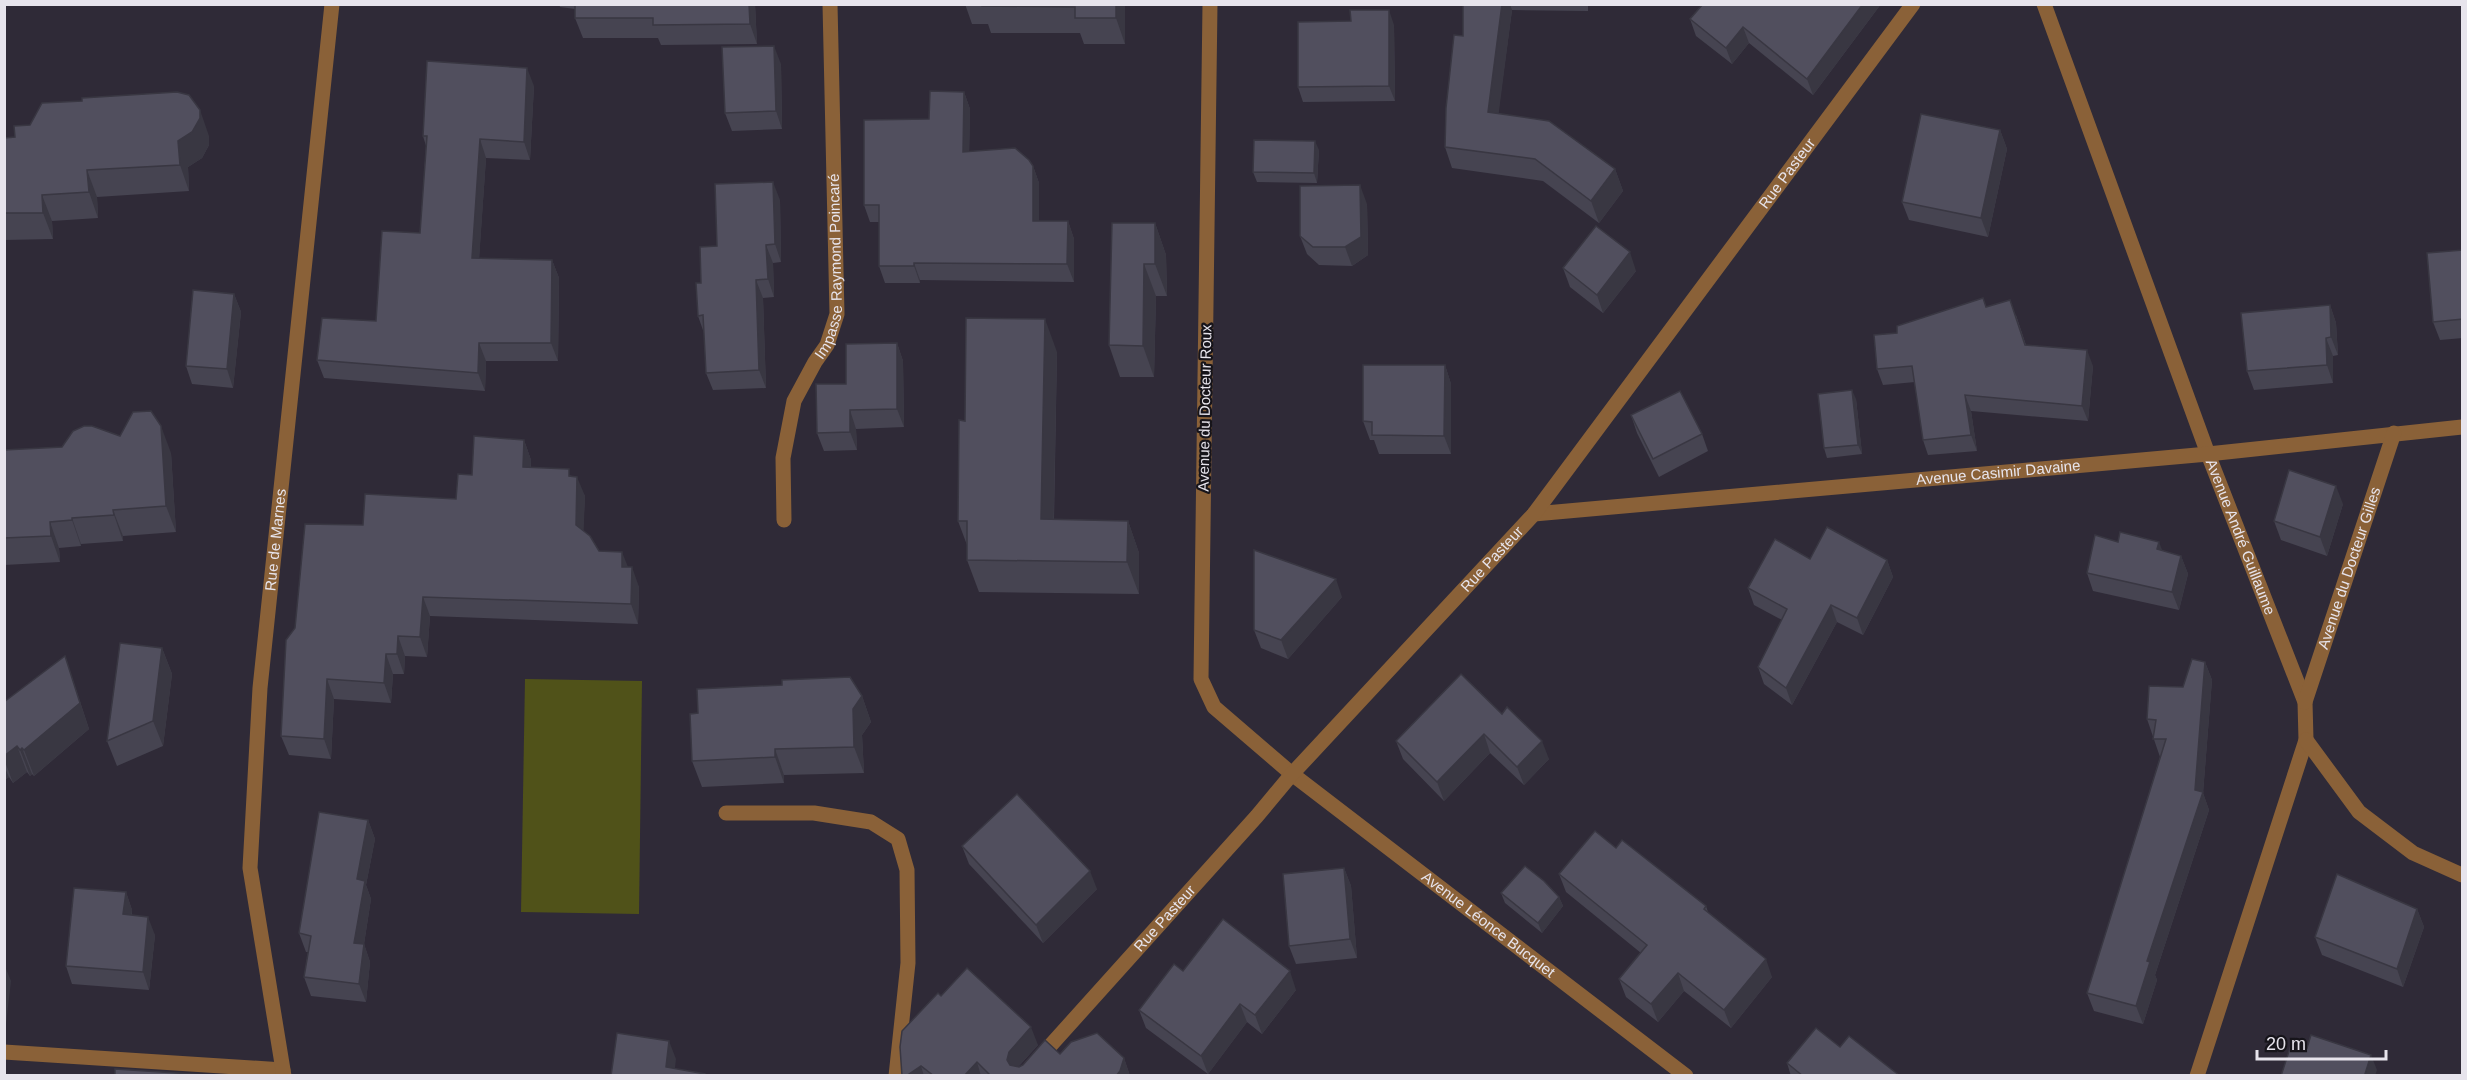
<svg xmlns="http://www.w3.org/2000/svg" width="2467" height="1080" viewBox="0 0 2467 1080" font-family="Arial,sans-serif">
<style>
.green{fill:#505219}
.lines{fill:none;stroke-linecap:round;stroke-linejoin:round}
.lane{stroke:#8a6138;stroke-width:15}
.street{stroke:#8a6138;stroke-width:15}
.wall{fill:#464451}
.shaded-wall{fill:#393742}
.building{fill:#514f5e;stroke:#393742;stroke-width:1.5}
.labels{text-anchor:middle;stroke-width:4.5;stroke-linejoin:round;paint-order:stroke}
.street-label{font-size:15px;fill:#e7e4ec;stroke:#16141a}
</style>
<rect width="100%" height="100%" fill="#2f2a37"/>
<polygon class="green" points="525,679 642,681 639,914 521,912"/>
<g class="lines">
<polyline class="lane" points="726,813 814,813 871,822 898,839 907,870 908,963 896,1076"/>
<g class="street">
<path id="s1" d="M1210 4 1201 679 1214 707 1292 774 1686 1076"/>
<path id="s2" d="M2044 4 2208 454 2305 702 2306 740 2197 1076"/>
<path id="s3" d="M1534 514 2208 454 2462 427"/>
<path id="s4" d="M784 520 783 458 794 401 815 362 827 345 837 314 830 4"/>
<path id="s5" d="M2305 702 2394 433"/>
<polyline points="2306,740 2359,812 2413,853 2462,875"/>
<polyline points="4,1052 283,1070"/>
<path id="s6" d="M284 1076 250 868 260 688 332 4"/>
<path id="s7" d="M1023 1076 1257 816 1292 774 1534 514 1913 4"/>
</g>
</g>
<g class="wall">
<polygon points="559,4 755,4 757,44 661,45 658,38 583,38 575,18 575,9 560,7"/>
<polygon points="965,4 1125,4 1125,44 1084,44 1080,33 991,33 988,24 972,24"/>
<polygon points="1463,4 1588,4 1588,11 1512,10 1498,114 1615,169 1623,191 1599,223 1543,181 1452,168 1445,147 1463,36"/>
<polygon points="1881,4 1813,95 1749,43 1732,64 1696,36 1690,19"/>
<polygon points="1351,21 1394,25 1395,101 1303,102 1298,87"/>
<polygon points="781,64 782,129 732,131 725,113"/>
<polygon points="534,86 530,160 486,158 479,258 552,260 559,278 558,361 486,361 485,391 324,378 317,360 376,321 420,233 426,146 423,136"/>
<polygon points="964,92 970,109 969,151 1033,166 1039,183 1039,221 1068,221 1074,239 1074,282 920,280 920,283 885,283 879,266 879,222 870,222 864,205 929,119"/>
<polygon points="2000,130 2007,149 1988,237 1909,220 1902,202"/>
<polygon points="209,136 209,145 202,158 188,167 189,191 97,197 98,218 52,221 53,239 4,240 4,138"/>
<polygon points="1319,150 1317,183 1257,182 1253,172"/>
<polygon points="780,200 781,262 773,263 774,297 763,298 766,388 713,390 706,373 704,333 698,316 717,246"/>
<polygon points="1367,204 1368,255 1352,266 1319,265 1307,254 1300,236"/>
<polygon points="1155,223 1166,255 1167,296 1156,296 1154,377 1120,377 1109,345"/>
<polygon points="2463,250 2463,338 2440,340 2433,322"/>
<polygon points="1563,268 1636,271 1603,313 1570,287"/>
<polygon points="234,294 241,312 233,388 192,384 186,366"/>
<polygon points="1983,298 1986,307 2016,315 2026,345 2093,366 2088,421 1971,411 1977,451 1928,455 1923,440 1915,382 1883,385 1877,369 1897,333"/>
<polygon points="2330,305 2336,323 2338,355 2333,356 2333,383 2254,390 2247,371"/>
<polygon points="897,343 903,361 904,427 856,429 857,450 824,451 817,433 846,384"/>
<polygon points="1057,352 1054,519 1128,521 1139,553 1139,594 979,592 967,560 967,545 958,521 965,421"/>
<polygon points="1445,365 1451,384 1451,454 1379,454 1374,440 1370,440 1363,421"/>
<polygon points="1856,399 1862,454 1827,458 1824,448"/>
<polygon points="1631,415 1702,434 1708,451 1659,477 1637,433"/>
<polygon points="524,440 531,460 531,467 572,476 585,496 583,531 599,551 628,567 639,587 638,624 430,616 427,657 405,656 404,674 393,674 391,703 334,699 331,759 289,755 281,736 295,628 363,525 456,499 472,475"/>
<polygon points="62,447 171,453 176,532 123,536 123,541 81,544 81,546 59,548 60,562 4,565 4,450"/>
<polygon points="2343,504 2327,556 2281,540 2274,521"/>
<polygon points="2118,542 2181,556 2188,574 2179,610 2093,591 2087,573"/>
<polygon points="1810,559 1887,560 1893,577 1863,635 1837,622 1792,705 1764,684 1758,667 1782,620 1754,605 1748,588"/>
<polygon points="1342,597 1288,659 1261,648 1254,630"/>
<polygon points="162,648 172,674 163,746 117,766 107,741"/>
<polygon points="65,656 89,729 34,776 32,774 30,776 27,772 13,783 9,777 6,779 4,778 4,702"/>
<polygon points="2205,662 2212,680 2203,793 2209,810 2155,975 2157,980 2143,1024 2094,1011 2087,993 2160,757 2147,719 2183,687"/>
<polygon points="1461,674 1549,759 1524,785 1490,753 1444,801 1403,759 1396,741"/>
<polygon points="862,696 871,722 862,735 864,773 784,775 784,783 702,787 692,761"/>
<polygon points="368,820 375,839 366,885 371,899 364,944 370,962 366,1002 311,996 304,977 308,952 306,952 299,933"/>
<polygon points="962,846 1097,889 1043,943 969,864"/>
<polygon points="1616,848 1706,906 1708,912 1772,977 1731,1028 1684,991 1658,1022 1626,997 1619,979 1641,953 1566,892 1559,874"/>
<polygon points="1344,868 1351,886 1357,958 1296,964 1289,946"/>
<polygon points="126,892 132,910 132,915 155,935 149,990 72,984 66,966"/>
<polygon points="1501,893 1559,897 1563,906 1542,933 1505,903"/>
<polygon points="2417,909 2424,927 2403,987 2322,955 2315,937"/>
<polygon points="1183,971 1296,990 1262,1034 1247,1022 1208,1074 1146,1028 1139,1010"/>
<polygon points="941,996 1038,1045 1018,1067 1060,1054 1124,1058 1130,1076 902,1076"/>
<polygon points="1840,1047 1900,1076 1791,1076 1787,1063"/>
</g>
<g class="shaded-wall">
<polygon points="749,4 755,4 757,44 750,24"/>
<polygon points="1116,4 1125,4 1125,44 1116,18"/>
<polygon points="1502,4 1510,4 1512,10 1496,134 1488,112"/>
<polygon points="1863,4 1881,4 1813,95 1807,79"/>
<polygon points="1389,10 1394,25 1395,101 1389,86"/>
<polygon points="1743,27 1749,43 1732,64 1726,48"/>
<polygon points="774,46 781,64 782,129 776,111"/>
<polygon points="527,68 534,86 530,160 524,142"/>
<polygon points="964,92 970,109 969,169 963,152"/>
<polygon points="200,110 209,136 209,145 202,158 188,167 189,191 180,165 178,141"/>
<polygon points="2000,130 2007,149 1988,237 1981,218"/>
<polygon points="480,139 486,158 478,276 472,258"/>
<polygon points="1315,141 1319,150 1317,183 1314,173"/>
<polygon points="1033,166 1039,183 1039,238 1033,221"/>
<polygon points="1615,169 1623,191 1599,223 1591,201"/>
<polygon points="87,170 97,197 98,218 89,192"/>
<polygon points="773,182 780,200 781,262 775,244"/>
<polygon points="1360,185 1367,204 1368,255 1352,266 1345,247"/>
<polygon points="42,195 52,221 53,239 43,213"/>
<polygon points="1068,221 1074,239 1074,282 1067,264"/>
<polygon points="1155,223 1166,255 1167,296 1155,264"/>
<polygon points="766,245 773,263 774,297 768,279"/>
<polygon points="1630,252 1636,271 1603,313 1597,295"/>
<polygon points="552,260 559,278 558,361 551,343"/>
<polygon points="914,263 920,280 920,283 914,266"/>
<polygon points="1144,264 1156,296 1154,377 1143,346"/>
<polygon points="756,280 763,298 766,388 759,370"/>
<polygon points="234,294 241,312 233,388 227,369"/>
<polygon points="2330,305 2336,323 2338,355 2331,337"/>
<polygon points="1045,319 1057,352 1053,551 1041,519"/>
<polygon points="2326,338 2333,356 2333,383 2327,365"/>
<polygon points="479,343 486,361 485,391 478,373"/>
<polygon points="897,343 903,361 904,427 897,409"/>
<polygon points="2087,350 2093,366 2088,421 2082,406"/>
<polygon points="1445,365 1451,384 1451,454 1444,436"/>
<polygon points="1852,390 1856,399 1862,454 1858,445"/>
<polygon points="1965,395 1971,411 1977,451 1971,435"/>
<polygon points="850,410 856,429 857,450 850,432"/>
<polygon points="161,426 171,453 176,532 166,506"/>
<polygon points="524,440 531,460 530,487 523,467"/>
<polygon points="577,477 585,496 583,545 576,525"/>
<polygon points="2336,486 2343,504 2327,556 2320,537"/>
<polygon points="113,510 123,536 123,541 114,515"/>
<polygon points="72,518 81,544 81,546 72,520"/>
<polygon points="1128,521 1139,553 1139,594 1127,562"/>
<polygon points="50,522 59,548 60,562 51,536"/>
<polygon points="2159,542 2166,560 2157,549"/>
<polygon points="622,552 630,572 622,567"/>
<polygon points="2181,556 2188,574 2179,610 2172,592"/>
<polygon points="1887,560 1893,577 1863,635 1857,618"/>
<polygon points="632,567 639,587 638,624 631,604"/>
<polygon points="1336,579 1342,597 1288,659 1281,640"/>
<polygon points="423,597 430,616 427,657 420,637"/>
<polygon points="1831,605 1837,622 1792,705 1786,688"/>
<polygon points="398,636 405,656 404,674 397,654"/>
<polygon points="162,648 172,674 163,746 153,721"/>
<polygon points="386,654 393,674 391,703 384,683"/>
<polygon points="65,656 89,729 34,776 24,750"/>
<polygon points="2205,662 2212,680 2203,793 2209,810 2155,975 2157,980 2143,1024 2136,1006 2147,961 2195,790"/>
<polygon points="327,679 334,699 331,759 324,739"/>
<polygon points="862,696 871,722 862,735 864,773 854,747 853,709"/>
<polygon points="1484,734 1490,753 1444,801 1437,782"/>
<polygon points="1542,741 1549,759 1524,785 1517,767"/>
<polygon points="17,746 27,772 13,783 4,759 4,756"/>
<polygon points="22,748 32,774 30,776 20,750"/>
<polygon points="775,749 784,775 784,783 775,757"/>
<polygon points="4,766 9,777 6,779 4,776"/>
<polygon points="368,820 375,839 366,885 371,899 364,944 370,962 366,1002 359,984 354,943 357,879"/>
<polygon points="1344,868 1351,886 1357,958 1350,939"/>
<polygon points="1090,871 1097,889 1043,943 1036,925"/>
<polygon points="126,892 132,910 130,933 123,914"/>
<polygon points="1559,897 1563,906 1542,933 1538,923"/>
<polygon points="2417,909 2424,927 2403,987 2397,969"/>
<polygon points="148,917 155,935 149,990 143,972"/>
<polygon points="1766,959 1772,977 1731,1028 1724,1010"/>
<polygon points="4,964 11,981 5,1033 4,1031"/>
<polygon points="1290,971 1296,990 1262,1034 1255,1015"/>
<polygon points="1678,973 1684,991 1658,1022 1651,1004"/>
<polygon points="1240,1004 1247,1022 1208,1074 1201,1056"/>
<polygon points="1031,1027 1038,1045 1015,1070 1014,1076 1007,1060 1009,1052"/>
<polygon points="669,1041 676,1059 674,1076 666,1067"/>
<polygon points="2371,1055 2377,1070 2375,1076 2365,1076"/>
<polygon points="1124,1058 1130,1076 1116,1076"/>
<polygon points="977,1062 981,1076 964,1076"/>
<polygon points="921,1066 924,1076 906,1076"/>
</g>
<g class="building">
<polygon points="575,4 749,4 750,24 653,25 653,18 575,18"/>
<polygon points="982,4 1116,4 1116,18 1075,18 1075,7 982,6"/>
<polygon points="1463,4 1502,4 1488,112 1549,121 1615,169 1591,201 1535,159 1445,147 1446,108 1454,35 1463,36"/>
<polygon points="1703,4 1863,4 1807,79 1743,27 1726,48 1690,19"/>
<polygon points="1350,10 1389,10 1389,86 1298,87 1298,22 1351,21"/>
<polygon points="774,46 776,111 725,113 722,47"/>
<polygon points="427,61 527,68 524,142 480,139 472,258 552,260 551,343 479,343 478,373 317,360 322,318 376,321 382,231 420,233 427,136 423,136"/>
<polygon points="930,91 964,92 963,152 1015,148 1029,160 1033,166 1033,221 1068,221 1067,264 914,263 914,266 879,266 879,205 864,205 864,120 929,119"/>
<polygon points="177,92 189,95 200,110 200,118 192,132 178,141 180,165 87,170 89,192 42,195 43,213 4,213 4,138 15,137 14,126 30,125 42,103 82,101 82,98"/>
<polygon points="1921,114 2000,130 1981,218 1902,202"/>
<polygon points="1254,140 1315,141 1314,173 1253,172"/>
<polygon points="773,182 775,244 766,245 768,279 756,280 759,370 706,373 703,315 698,316 696,283 701,283 700,247 717,246 715,184"/>
<polygon points="1360,185 1361,237 1345,247 1313,247 1300,236 1300,186"/>
<polygon points="1112,223 1155,223 1155,264 1144,264 1143,346 1109,345"/>
<polygon points="1596,226 1630,252 1597,295 1563,268"/>
<polygon points="2463,250 2463,319 2433,322 2427,253"/>
<polygon points="193,290 234,294 227,369 186,366"/>
<polygon points="1983,298 1986,307 2010,300 2025,345 2087,350 2082,406 1965,395 1971,435 1923,440 1912,366 1877,369 1874,335 1897,333 1897,326"/>
<polygon points="2330,305 2331,337 2326,338 2327,365 2247,371 2241,313"/>
<polygon points="966,318 1045,319 1041,519 1128,521 1127,562 967,560 967,521 958,521 959,420 965,421"/>
<polygon points="897,343 897,409 850,410 850,432 817,433 816,384 846,384 846,344"/>
<polygon points="1363,365 1445,365 1444,436 1372,435 1372,422 1363,421"/>
<polygon points="1852,390 1858,445 1824,448 1818,394"/>
<polygon points="1680,391 1702,434 1653,459 1631,415"/>
<polygon points="151,411 161,426 166,506 113,510 114,515 72,518 72,520 50,522 51,536 4,538 4,450 62,447 73,431 84,426 92,426 120,436 133,412"/>
<polygon points="474,436 524,440 523,467 569,469 569,476 577,477 576,525 590,536 599,551 622,552 622,567 632,567 631,604 423,597 420,637 398,636 397,654 386,654 384,683 327,679 324,739 281,736 286,640 295,628 305,524 363,525 365,494 456,499 458,474 472,475"/>
<polygon points="2289,470 2336,486 2320,537 2274,521"/>
<polygon points="1827,527 1887,560 1857,618 1831,605 1786,688 1758,667 1787,609 1748,588 1775,539 1810,559"/>
<polygon points="2120,532 2159,542 2157,549 2181,556 2172,592 2087,573 2095,535 2118,542"/>
<polygon points="1254,550 1336,579 1281,640 1254,630"/>
<polygon points="120,643 162,648 153,721 107,741"/>
<polygon points="65,656 80,703 24,750 22,748 20,750 17,746 4,756 4,702"/>
<polygon points="2192,659 2205,662 2195,790 2203,792 2147,961 2150,962 2136,1006 2087,993 2166,739 2153,739 2156,720 2147,719 2149,686 2183,687"/>
<polygon points="1461,674 1502,714 1507,707 1542,741 1517,767 1484,734 1437,782 1396,741"/>
<polygon points="850,677 862,696 853,709 854,747 775,749 775,757 692,761 690,714 698,713 697,689 782,685 782,680"/>
<polygon points="1017,794 1090,871 1036,925 962,846"/>
<polygon points="319,812 368,820 357,879 365,881 354,943 364,944 359,984 304,977 311,936 299,933"/>
<polygon points="1595,831 1616,848 1622,840 1706,906 1704,909 1766,959 1724,1010 1678,973 1651,1004 1619,979 1647,945 1559,874"/>
<polygon points="1525,866 1544,881 1559,897 1538,923 1501,893"/>
<polygon points="1344,868 1350,939 1289,946 1283,874"/>
<polygon points="2337,874 2417,909 2397,969 2315,937"/>
<polygon points="74,888 126,892 123,914 148,917 143,972 66,966"/>
<polygon points="1223,919 1290,971 1255,1015 1240,1004 1201,1056 1139,1010 1174,964 1183,971"/>
<polygon points="967,968 1031,1027 1009,1052 1007,1060 1010,1065 1019,1067 1023,1065 1045,1040 1060,1054 1071,1042 1097,1033 1124,1058 1120,1071 1116,1076 991,1076 977,1062 964,1076 934,1076 921,1066 906,1076 902,1076 900,1047 902,1031 938,993 941,996"/>
<polygon points="1816,1028 1840,1047 1849,1036 1900,1076 1803,1076 1787,1063"/>
<polygon points="617,1033 669,1041 666,1067 705,1074 705,1076 611,1076"/>
<polygon points="2311,1035 2371,1055 2365,1074 2368,1076 2281,1076 2292,1042 2307,1048"/>
<polygon points="115,1069 222,1076 115,1076"/>
</g>
<g class="labels">
<g class="street-label">
<text dy="5" stroke="none"><textPath href="#s7" startOffset="1184">Rue Pasteur</textPath></text>
<text dy="5" stroke="none"><textPath href="#s4" startOffset="264">Impasse Raymond Poincaré</textPath></text>
<text transform="translate(1205 408) rotate(-89)" y="5">Avenue du Docteur Roux</text>
<text dy="5" stroke="none"><textPath href="#s3" startOffset="466">Avenue Casimir Davaine</textPath></text>
<text dy="5" stroke="none"><textPath href="#s2" startOffset="568">Avenue André Guillaume</textPath></text>
<text dy="5" stroke="none"><textPath href="#s6" startOffset="540">Rue de Marnes</textPath></text>
<text dy="5" stroke="none"><textPath href="#s7" startOffset="698">Rue Pasteur</textPath></text>
<text dy="5" stroke="none"><textPath href="#s5" startOffset="141">Avenue du Docteur Gilles</textPath></text>
<text dy="5" stroke="none"><textPath href="#s7" startOffset="212">Rue Pasteur</textPath></text>
<text dy="5" stroke="none"><textPath href="#s1" startOffset="1056">Avenue Léonce Bucquet</textPath></text>
</g>
</g>
<rect width="2467" height="1080" fill="none" stroke="#e7e4ec" stroke-width="12"/>
<path d="M2257 1050v9h129v-9" fill="none" stroke="#e7e4ec" stroke-width="3"/>
<text x="2266" y="1050" font-size="18" fill="#e7e4ec" stroke="#16141a" stroke-width="4.5" paint-order="stroke">20 m</text>
</svg>
